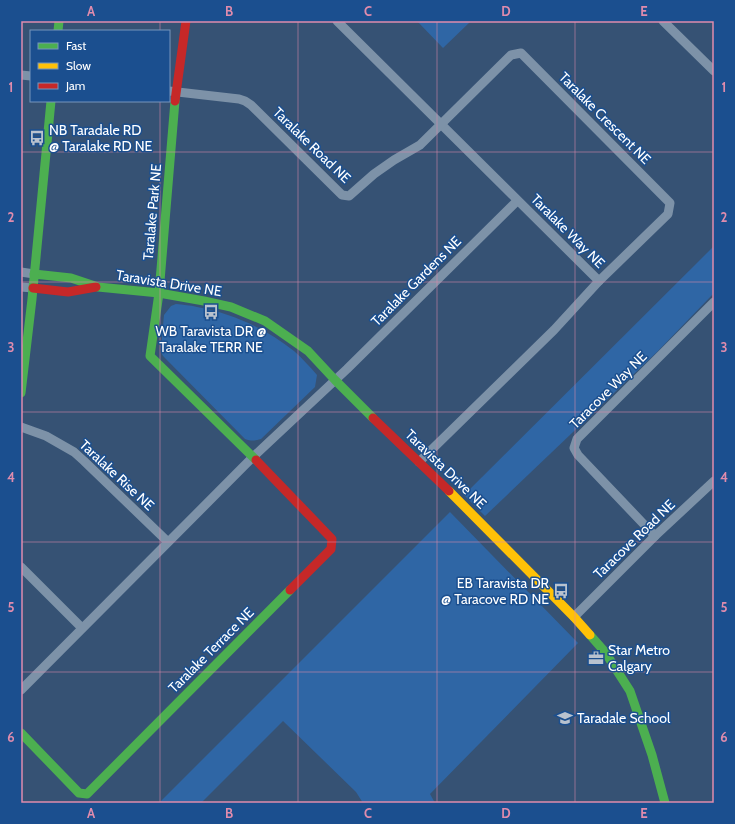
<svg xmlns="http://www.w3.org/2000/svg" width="735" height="824" viewBox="0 0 735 824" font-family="Cabin,sans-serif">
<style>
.green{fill:#2f66a5}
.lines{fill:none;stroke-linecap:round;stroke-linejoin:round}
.street{stroke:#7d92a8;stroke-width:9}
.fast{stroke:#4caf50;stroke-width:9}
.slow{stroke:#ffc107;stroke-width:9}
.jam{stroke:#c62828;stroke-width:9}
.grid{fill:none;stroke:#e08cad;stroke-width:1;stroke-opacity:0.55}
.labels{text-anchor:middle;stroke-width:3;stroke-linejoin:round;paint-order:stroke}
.street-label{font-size:14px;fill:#fff;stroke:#1b4f8f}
.poi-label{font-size:14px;fill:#fff;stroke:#1b4f8f;text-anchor:start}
.neatline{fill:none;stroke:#e08cad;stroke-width:1.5}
.grid-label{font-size:13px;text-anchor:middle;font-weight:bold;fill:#e08cad}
</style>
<rect width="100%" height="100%" fill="#365274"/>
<g class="green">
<polygon points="417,21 471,21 443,48"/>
<polygon points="714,246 714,293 657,352 485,516 464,495"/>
<path d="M176 304C183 305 190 305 197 307 232 313 266 329 294 351 302 358 310 367 317 375L315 387 261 439C254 441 251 441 245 439L163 356 161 352V347L164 315 171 306Z"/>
<polygon points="450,512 578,643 430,794 435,803 363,803 356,792 283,721 201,803 159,803"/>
</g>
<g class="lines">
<g class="street">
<polyline points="337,21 599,281"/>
<polyline points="663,21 714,71"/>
<polyline points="21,75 31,76"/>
<polyline points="169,91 239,99 245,101 251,105 342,195 349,196 374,174 394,160 420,145 511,55 521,53 670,203 668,214 599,281 554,330 419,462"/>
<polyline points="21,272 34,274"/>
<polyline points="21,287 33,288"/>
<polyline points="21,427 46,436 74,452 84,461 168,542"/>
<polyline points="655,536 578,455 574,448 577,439 714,302"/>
<polyline points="21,567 82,628"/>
<polyline points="574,617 655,536 714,481"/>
<polyline points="21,690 253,457 347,369 517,201"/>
</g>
<g class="fast">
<polyline points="58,31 59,21"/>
<polyline points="175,101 159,293 150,356 256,460"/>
<polyline points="34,274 71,278 98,287 159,293 204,301 231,307 265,321 308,351 335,380 373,418"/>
<polyline points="21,393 32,299 51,101"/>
<polyline points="590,635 605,652 630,691 652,755 665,803"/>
<polyline points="21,733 79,793 87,794 290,590"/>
</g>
<polyline class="slow" points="449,491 574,617 590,635"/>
<g class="jam">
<polyline points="175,101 186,21"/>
<polyline points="33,288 68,292 96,287"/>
<polyline points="373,418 449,491"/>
<polyline points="256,460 332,539 331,549 290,590"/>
</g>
</g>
<path class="grid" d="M160 21V31M298 21V803M437 21V803M575 21V803M160 101V803M21 152H714M21 282H714M21 412H714M21 542H714M21 672H714"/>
<defs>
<g id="bus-bare" transform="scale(1.2)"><path d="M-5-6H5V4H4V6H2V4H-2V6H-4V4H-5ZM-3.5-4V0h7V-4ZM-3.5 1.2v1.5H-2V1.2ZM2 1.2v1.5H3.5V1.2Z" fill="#b9c2ce" stroke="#1b4f8f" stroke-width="2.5" paint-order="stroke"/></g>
<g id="office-bare" transform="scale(1.2)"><path d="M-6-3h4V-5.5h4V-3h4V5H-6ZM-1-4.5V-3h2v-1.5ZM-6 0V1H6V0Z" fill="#b9c2ce" stroke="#1b4f8f" stroke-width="2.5" paint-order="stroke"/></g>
<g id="school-bare" transform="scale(1.2)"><path d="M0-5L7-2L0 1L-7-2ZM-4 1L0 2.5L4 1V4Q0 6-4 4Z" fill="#b9c2ce" stroke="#1b4f8f" stroke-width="2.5" paint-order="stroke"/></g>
</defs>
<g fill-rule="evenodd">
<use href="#bus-bare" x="37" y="138"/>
<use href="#bus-bare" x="211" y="312"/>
<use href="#bus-bare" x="561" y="591"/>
<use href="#office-bare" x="596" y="658"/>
<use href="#school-bare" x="565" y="718"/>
</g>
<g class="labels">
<g class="street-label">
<text transform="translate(605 118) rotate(45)" y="5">Taralake Crescent NE</text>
<text transform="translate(312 145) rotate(44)" y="5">Taralake Road NE</text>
<text transform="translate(152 212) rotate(-85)" y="5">Taralake Park NE</text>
<text transform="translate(568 231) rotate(45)" y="5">Taralake Way NE</text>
<text transform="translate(416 281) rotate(-45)" y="5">Taralake Gardens NE</text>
<text transform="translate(169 283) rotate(9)" y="5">Taravista Drive NE</text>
<text transform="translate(608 390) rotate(-45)" y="5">Taracove Way NE</text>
<text transform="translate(446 469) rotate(44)" y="5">Taravista Drive NE</text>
<text transform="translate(117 475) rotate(43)" y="5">Taralake Rise NE</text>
<text transform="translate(634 539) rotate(-44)" y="5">Taracove Road NE</text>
<text transform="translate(211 650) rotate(-45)" y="5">Taralake Terrace NE</text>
</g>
<g class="poi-label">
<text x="49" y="135">NB Taradale RD<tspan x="49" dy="16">@ Taralake RD NE</tspan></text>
<text x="211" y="336" text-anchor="middle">WB Taravista DR @<tspan x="211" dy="16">Taralake TERR NE</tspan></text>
<text x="549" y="588" text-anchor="end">EB Taravista DR<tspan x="549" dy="16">@ Taracove RD NE</tspan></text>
<text x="608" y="655">Star Metro<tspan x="608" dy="16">Calgary</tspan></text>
<text x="577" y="723">Taradale School</text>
</g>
</g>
<rect width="735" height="824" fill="none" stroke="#1b4f8f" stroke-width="44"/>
<rect x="30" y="30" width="140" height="72" fill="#1b4f8f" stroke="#7695bc"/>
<rect x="38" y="43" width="20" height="6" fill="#4caf50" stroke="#7695bc"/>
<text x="66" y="50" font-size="12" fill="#ffffff">Fast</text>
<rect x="38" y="63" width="20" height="6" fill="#ffc107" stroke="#7695bc"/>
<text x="66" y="70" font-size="12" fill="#ffffff">Slow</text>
<rect x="38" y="83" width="20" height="6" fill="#c62828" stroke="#7695bc"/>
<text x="66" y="90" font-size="12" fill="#ffffff">Jam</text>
<rect x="22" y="22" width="691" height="780" class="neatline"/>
<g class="grid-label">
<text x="91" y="16">A</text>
<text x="229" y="16">B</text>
<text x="368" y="16">C</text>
<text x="506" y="16">D</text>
<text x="644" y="16">E</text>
<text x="11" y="92">1</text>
<text x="724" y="92">1</text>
<text x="11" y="222">2</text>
<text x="724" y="222">2</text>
<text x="11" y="352">3</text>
<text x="724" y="352">3</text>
<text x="11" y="482">4</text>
<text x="724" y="482">4</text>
<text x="11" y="612">5</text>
<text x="724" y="612">5</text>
<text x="11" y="742">6</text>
<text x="724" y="742">6</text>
<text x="91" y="818">A</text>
<text x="229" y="818">B</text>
<text x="368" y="818">C</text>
<text x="506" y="818">D</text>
<text x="644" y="818">E</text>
</g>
</svg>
